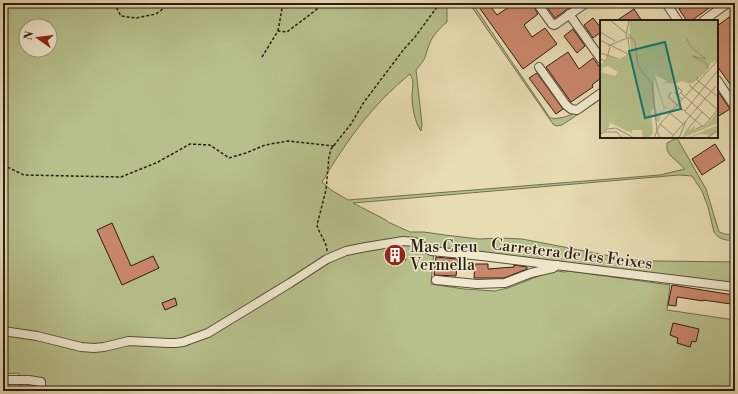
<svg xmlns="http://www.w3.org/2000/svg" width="738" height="394" viewBox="0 0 738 394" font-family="'Libre Bodoni',serif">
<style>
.green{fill:#b7c08c;stroke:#706f4f;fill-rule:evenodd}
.building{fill:#cb876c;stroke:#281e12}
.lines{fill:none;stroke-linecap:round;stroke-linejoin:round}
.minor-casing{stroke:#584e3a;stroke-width:10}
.path{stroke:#281e12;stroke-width:1.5;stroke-dasharray:3 2;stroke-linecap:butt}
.minor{stroke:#f0e8ce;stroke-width:8}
.labels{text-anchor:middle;stroke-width:3;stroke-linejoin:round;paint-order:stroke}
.poi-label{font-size:16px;fill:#281e12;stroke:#f0e8ce;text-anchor:start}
.street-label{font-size:16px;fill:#281e12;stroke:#f0e8ce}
.inset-road{fill:none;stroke:#9b9073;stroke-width:1}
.view{fill:#0f766e;fill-opacity:0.15;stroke:#0f766e;stroke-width:2}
.inset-edge{fill:none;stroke:#281e12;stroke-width:2}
</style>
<rect width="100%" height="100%" fill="#e8dcb3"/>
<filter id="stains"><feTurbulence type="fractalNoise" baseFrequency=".005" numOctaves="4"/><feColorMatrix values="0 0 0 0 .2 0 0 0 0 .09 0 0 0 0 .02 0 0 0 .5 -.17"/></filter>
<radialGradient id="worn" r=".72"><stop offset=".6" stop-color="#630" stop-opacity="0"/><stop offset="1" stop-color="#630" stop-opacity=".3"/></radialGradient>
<g class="green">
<path d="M3 3H449L447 8V22C440 28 432 36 429 45 428 48 427 51 426 54 425 60 420 65 416 70L422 124 421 131C415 123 412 107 412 97 412 89 415 81 410 74 372 105 347 140 322 182L331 190 348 200 660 175 685 169 670 155 667 150V143L677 138 706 189 719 232 725 234 735 235V241C726 240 719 240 714 232L708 207 702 191 692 176 679 175 353 203 386 220 388 222 410 232H424L445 235 479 239 500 238 522 239 631 260 655 261 735 262V285L434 250 431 284 464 289 495 291 508 288 549 272 557 271 565 272 569 271 670 285 667 310 735 320V391H19V373L3 374ZM26 26H50V50H26Z"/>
<path d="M469 3H472L550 118C567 121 587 106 601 98V99L562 125 556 126 553 124Z"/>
</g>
<g class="building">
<polygon points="476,3 488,3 497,15 515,3 532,3 533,6 538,14 524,25 532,37 545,28 557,44 523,69"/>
<polygon points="544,3 576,3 555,18"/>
<polygon points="687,3 716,3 691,21 687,21 679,9"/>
<polygon points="634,9 642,21 616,21"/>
<polygon points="735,13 735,91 717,66 717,26"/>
<polygon points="593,18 601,28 601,32 593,38 584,25"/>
<polygon points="573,29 585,46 577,53 564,36"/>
<polygon points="568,52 579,69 593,58 601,69 601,78 592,85 593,87 571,102 546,67"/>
<polygon points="537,73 563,109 556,114 529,78"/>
<polygon points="717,90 730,109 717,117"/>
<polygon points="715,144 725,160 702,175 692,159"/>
<polygon points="112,223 131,266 153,256 159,268 122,285 97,230"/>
<polygon points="400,247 406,260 391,266 385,251 392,248"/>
<polygon points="436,257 458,259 456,276 434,275"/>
<polygon points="475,264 488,264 488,269 514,267 514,265 527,267 527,269 504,278 474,278"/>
<polygon points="672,285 733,295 731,304 703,300 703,301 677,297 676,306 668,305"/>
<polygon points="175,298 177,305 165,310 162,303"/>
<polygon points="673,323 699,329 696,342 692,341 690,347 677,343 678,338 670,335"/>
</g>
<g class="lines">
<g class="minor-casing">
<g id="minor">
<polyline points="537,3 552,24 554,25 556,24 586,3"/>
<polyline points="666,3 678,21"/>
<polyline points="569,14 601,59"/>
<polyline points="703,21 728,3"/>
<polyline points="539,67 566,105 571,109 577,110 601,93"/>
<polyline points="717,80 735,107"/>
<polyline points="436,280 477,284 505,283 531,273 553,268 557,265"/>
<polyline points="3,331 37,336 81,347 94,348 104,347 129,341 168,343 176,343 183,342 208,333 290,283 327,259 346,251 366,247 403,241 415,242 431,251 482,256 735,287"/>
<polyline points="3,380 29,380 41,382 41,391"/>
</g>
</g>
<g class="path">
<polyline points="119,3 117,9 121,16 136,18 156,14 171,3"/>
<polyline points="278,31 283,3"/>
<polyline points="262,57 278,31 287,32 325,3"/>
<polyline points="3,165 24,175 121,177 158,162 190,144 210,145 229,158 246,153 265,145 288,141 334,146"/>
<path d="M327 251C327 242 319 234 317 225L326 190 329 157 331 149 351 124 364 102 404 49 415 37 440 3"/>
</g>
<use href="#minor" class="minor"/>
</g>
<defs>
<g id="building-disc" transform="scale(1.15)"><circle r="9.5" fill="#8f2418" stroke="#f0e8ce"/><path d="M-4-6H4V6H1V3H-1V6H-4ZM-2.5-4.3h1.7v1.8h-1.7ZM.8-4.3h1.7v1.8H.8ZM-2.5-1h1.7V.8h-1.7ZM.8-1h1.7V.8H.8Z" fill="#fff"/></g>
</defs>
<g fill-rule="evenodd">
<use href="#building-disc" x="395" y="255"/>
</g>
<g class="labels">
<g class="poi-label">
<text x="410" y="252">Mas Creu<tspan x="410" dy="18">Vermella</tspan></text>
</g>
<g class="street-label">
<text transform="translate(572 253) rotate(7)" y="6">Carretera de les Feixes</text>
</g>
</g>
<g transform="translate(600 20)">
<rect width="118" height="118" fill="#e8dcb3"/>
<path d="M29 0H118V40L111 43 105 53 91 64 82 61 75 64 66 75 70 80 66 75 75 64 76 63H62L67 61 55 55 64 86 67 87 60 93V101H56L54 89 51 90 53 113 48 118H43L42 110H32V113L10 103 9 107 0 114V52L15 56 18 52 8 46 1 48 4 51 0 50V45L4 42 1 40 7 42 8 36 18 40 31 32ZM54 59 64 89 59 93V100L55 85ZM118 91V103L82 118 87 108 90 110 94 106 96 110 107 105ZM118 105 117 111 111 115 101 114 87 118Z" fill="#b7c08c" fill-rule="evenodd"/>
<path class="inset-road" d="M10 0 27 14M0 12 15 21M28 14 35 22 38 46 52 64 57 111 60 118M86 17 91 27 106 39 92 36 106 43 108 49M28 18 26 16 29 0M0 20 30 35 28 18H31M8 26 27 18M0 33 19 39M0 39 6 41 10 27M98 57 97 60 118 77M89 65 117 89M77 66 82 71 78 76M79 68 75 73 82 79M71 72 68 77 102 106M81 73 110 99M85 91 118 50M70 93 83 104M60 104 73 115M88 109 102 92M96 109 105 105 118 89M4 112H17L22 118M0 115 7 109 16 108 34 118M54 118 60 104 118 40M71 118 116 66M79 118 86 101M106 118 118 111"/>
<path class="view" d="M65 22 81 89 45 98 29 31Z"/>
<rect width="118" height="118" class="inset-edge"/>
</g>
<rect width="738" height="394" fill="none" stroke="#e8dcb3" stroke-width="16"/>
<rect x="4" y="4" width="730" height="386" fill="none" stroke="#281e12" stroke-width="2"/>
<rect x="8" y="8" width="722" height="378" fill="none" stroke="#281e12"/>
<g transform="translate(38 38) rotate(284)"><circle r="19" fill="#f0e8ce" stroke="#a09783"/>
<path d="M0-3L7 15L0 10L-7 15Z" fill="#8f2418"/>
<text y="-6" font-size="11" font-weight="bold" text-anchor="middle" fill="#281e12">N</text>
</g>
<rect width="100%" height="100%" filter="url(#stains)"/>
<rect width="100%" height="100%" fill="url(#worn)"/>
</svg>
